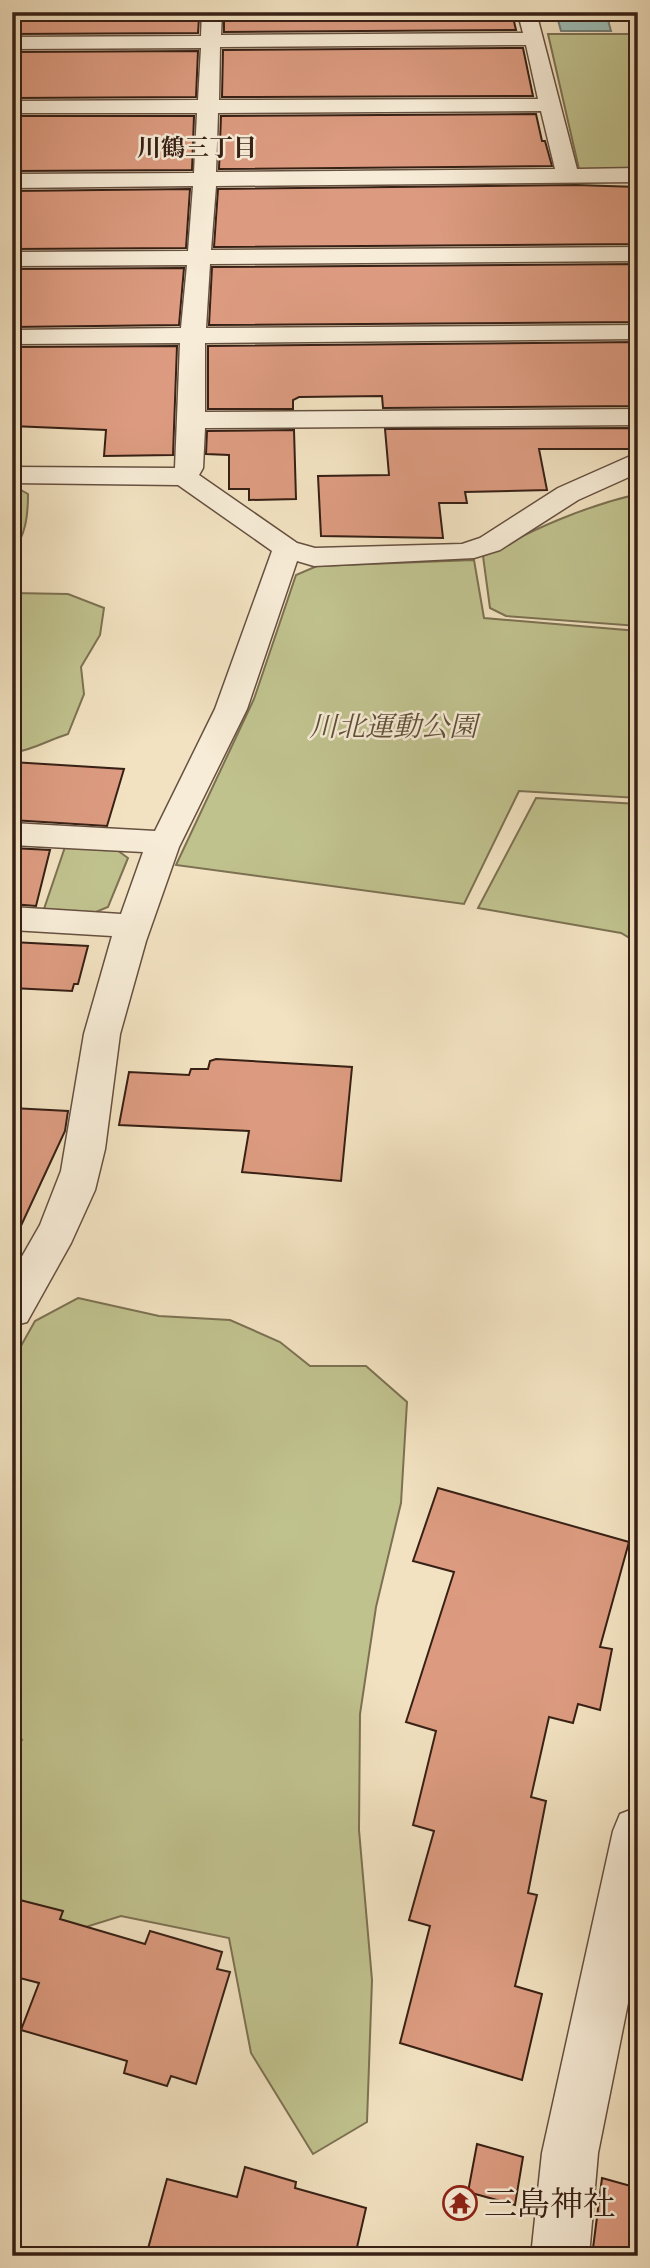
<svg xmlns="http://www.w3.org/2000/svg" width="650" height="2268" viewBox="0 0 650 2268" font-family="'Sorts Mill Goudy','Noto Serif JP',serif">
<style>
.green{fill:#c0c28e;stroke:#7c7152;stroke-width:2}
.water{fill:#9cbdb7;stroke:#747e76;stroke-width:2}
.building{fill:#dc9b80;stroke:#372015;stroke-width:2}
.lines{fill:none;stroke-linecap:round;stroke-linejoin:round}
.minor-casing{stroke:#665040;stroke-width:3}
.minor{fill:#f7ecd7;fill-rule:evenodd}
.labels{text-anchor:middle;stroke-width:5;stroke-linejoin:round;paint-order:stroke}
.far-neighbourhood-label{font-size:24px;font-weight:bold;fill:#372015;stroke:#f7ecd7}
.park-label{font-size:28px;font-style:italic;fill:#605139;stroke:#f7ecd7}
.near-poi-label{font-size:33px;fill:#372015;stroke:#f7ecd7;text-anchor:start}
</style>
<rect width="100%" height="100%" fill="#f2e2c1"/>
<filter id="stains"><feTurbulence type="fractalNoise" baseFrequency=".00286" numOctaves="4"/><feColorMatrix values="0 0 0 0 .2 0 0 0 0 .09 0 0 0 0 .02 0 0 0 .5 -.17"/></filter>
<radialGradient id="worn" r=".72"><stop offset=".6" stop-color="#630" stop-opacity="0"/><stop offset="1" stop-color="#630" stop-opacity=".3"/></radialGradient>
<g class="green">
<polygon points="548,34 638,34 638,172 579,169"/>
<path d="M12 485 28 494C28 515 26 536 12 552Z"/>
<path d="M638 494V626L506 616 490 608 483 556C534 529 582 507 638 494Z"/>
<polygon points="474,560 484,618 638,631 638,798 519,791 464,904 176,865 254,699 296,575 317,566"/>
<path d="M12 593 68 594 104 608 100 635 81 667 84 694 68 734C48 740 33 750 12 753Z"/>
<polygon points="536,798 638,804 638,943 621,933 478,908"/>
<polygon points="65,847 117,850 128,858 108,907 91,914 44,909"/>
<polygon points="78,1298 159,1316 230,1320 280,1342 310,1366 366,1366 407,1402 401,1503 376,1607 360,1714 359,1830 372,1980 367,2122 313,2154 251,2053 229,1938 121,1916 12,1950 12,1750 22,1740 12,1726 12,1362 35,1321"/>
</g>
<polygon class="water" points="558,20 608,20 611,31 561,31"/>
<g class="building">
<polygon points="155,17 199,18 198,33 12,34 12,20"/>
<polygon points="513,17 516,30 224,32 224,18"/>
<polygon points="523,48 533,96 222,97 223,50"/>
<polygon points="198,51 196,97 12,98 12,52"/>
<polygon points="536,114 542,141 545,141 552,166 219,169 221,116"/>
<polygon points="12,116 194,116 192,170 12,171"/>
<polygon points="576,185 638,187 638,244 214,247 218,189"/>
<polygon points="190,189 186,248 12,249 12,191"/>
<polygon points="638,264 638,322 209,325 212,267"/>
<polygon points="184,268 179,325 12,327 12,269"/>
<polygon points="638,342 638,406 383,408 382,396 299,397 293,400 293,409 208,409 208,346"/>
<polygon points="177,346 173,455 104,456 106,430 12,426 12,347"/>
<polygon points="638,428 638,449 539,449 547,490 465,492 467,503 439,503 443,538 321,536 318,476 389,475 385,429"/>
<polygon points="294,430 296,499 249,500 249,489 229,489 229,455 206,454 207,431"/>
<polygon points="12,762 124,769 107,826 12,820"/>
<polygon points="12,848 50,850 36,906 12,904"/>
<polygon points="12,942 88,946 78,984 74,984 72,991 12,988"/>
<polygon points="216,1059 352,1067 341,1181 242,1172 249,1131 119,1125 129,1072 189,1075 191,1069 208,1069 210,1061"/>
<polygon points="12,1108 68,1111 65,1131 12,1245"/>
<polygon points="438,1488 629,1542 600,1647 612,1649 600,1710 578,1704 573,1723 549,1717 531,1797 546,1801 528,1893 537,1895 515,1986 542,1994 522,2080 400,2043 430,1926 409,1920 434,1831 413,1825 436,1731 406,1722 454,1572 413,1561"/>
<polygon points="12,1898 63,1911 60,1919 145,1944 150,1931 222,1952 217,1969 230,1972 196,2084 171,2076 167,2086 124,2073 127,2061 21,2030 39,1983 12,1976"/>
<polygon points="477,2144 523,2157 515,2205 468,2192"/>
<polygon points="245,2167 296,2182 295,2188 366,2208 355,2256 146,2256 167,2179 237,2197"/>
<polygon points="602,2178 638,2188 638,2256 592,2256"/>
</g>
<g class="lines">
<g class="minor-casing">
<g id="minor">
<path d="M202 12H222L221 35 523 33 518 14 536 12 577 169 638 168V182L216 186 211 250 638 247V261L210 264 206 328 638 325V339L205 343V412L638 409V425L205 428 203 468 199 475 297 543 315 548 462 544 480 538 558 488 628 457 638 455V473L578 500 500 550 474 558 314 566 297 561 247 709 179 847 146 941 120 1034 105 1149 95 1190 71 1243 27 1322 12 1326V1274L40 1225 61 1171 84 1034 112 936 12 930V907L121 914 143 852 12 845V823L155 831 215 709 272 551 178 485 12 483V467L175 468 180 343 12 344V330L181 328 187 265 12 266V252L188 251 193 186 12 188V174L194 173 197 113H12V101L198 100 201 48 12 49V37L201 36ZM526 45 538 99 219 100 220 47ZM541 111 555 169 216 172 218 113Z"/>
<polygon points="638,1807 638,1979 633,1978 598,2153 589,2256 531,2256 542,2153 613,1831 620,1814"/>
</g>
</g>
<use href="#minor" class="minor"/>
</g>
<defs>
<g id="temple-ring" transform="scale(1.75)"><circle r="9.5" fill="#f7ecd7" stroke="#8f2418" stroke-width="1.5"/><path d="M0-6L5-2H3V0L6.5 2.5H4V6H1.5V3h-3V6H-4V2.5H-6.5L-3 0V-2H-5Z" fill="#8f2418"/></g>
</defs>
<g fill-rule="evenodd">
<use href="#temple-ring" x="460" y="2203"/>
</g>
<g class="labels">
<g class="far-neighbourhood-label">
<text x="197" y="156">川鶴三丁目</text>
</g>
<g class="park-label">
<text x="393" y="736">川北運動公園</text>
</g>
<g class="near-poi-label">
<text x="484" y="2215">三島神社</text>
</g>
</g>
<rect width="650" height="2268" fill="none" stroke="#f2e2c1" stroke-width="42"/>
<rect x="14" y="14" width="622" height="2240" fill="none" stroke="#372015" stroke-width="3.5"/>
<rect x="21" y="21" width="608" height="2226" fill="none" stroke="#372015" stroke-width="2"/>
<rect width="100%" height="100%" filter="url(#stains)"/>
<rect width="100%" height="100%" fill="url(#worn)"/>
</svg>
